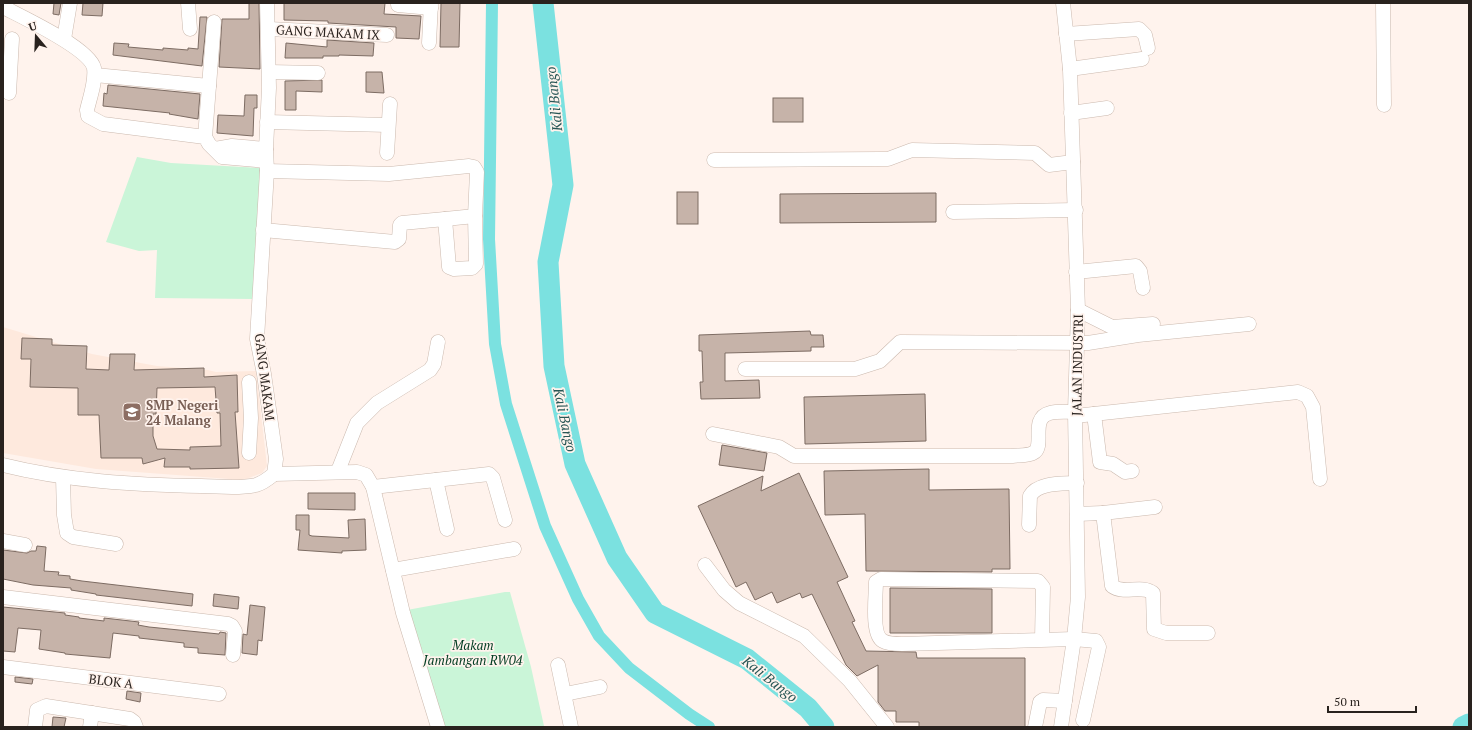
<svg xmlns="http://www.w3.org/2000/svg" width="1472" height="730" viewBox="0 0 1472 730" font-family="'PT Serif',serif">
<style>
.built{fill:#fee9dd}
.green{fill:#caf5d8}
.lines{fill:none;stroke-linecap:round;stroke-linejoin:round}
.canal{stroke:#7be1e0;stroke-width:12}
.river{stroke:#7be1e0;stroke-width:21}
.building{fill:#c6b3a9;stroke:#7d6c63;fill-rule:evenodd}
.minor-casing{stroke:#cbb9ae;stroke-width:15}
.minor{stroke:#fff;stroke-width:14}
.labels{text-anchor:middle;stroke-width:3.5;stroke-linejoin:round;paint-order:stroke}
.street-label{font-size:13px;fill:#29221e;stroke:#fff3ed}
.education-label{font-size:13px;font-weight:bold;fill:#785e54;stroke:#fff3ed;text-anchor:start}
.park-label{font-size:13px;font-style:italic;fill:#013c21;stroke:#fff3ed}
.water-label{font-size:14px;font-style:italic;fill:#285655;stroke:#fff3ed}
</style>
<rect width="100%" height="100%" fill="#fff3ed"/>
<polygon class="built" points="3,327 92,354 157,366 208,370 216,372 256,371 267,466 262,473 243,480 96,469 3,453"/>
<g class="green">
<polygon points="137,157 171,163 260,168 262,177 254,299 155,298 157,250 139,251 106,242"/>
<polygon points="505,592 510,592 531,667 544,726 443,727 407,610"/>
</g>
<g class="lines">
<polyline class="canal" points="492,3 489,239 495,344 506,404 545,526 578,599 599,636 629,668 689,714 709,727"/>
<g class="river">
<polyline points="543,3 563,185 548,262 554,366 575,464 617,558 655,613 747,659 808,708 824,727"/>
<polyline points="1463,727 1469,724"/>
</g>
</g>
<g class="building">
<polygon points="54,3 61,3 59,15 53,14"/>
<polygon points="83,3 103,3 102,16 82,15"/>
<polygon points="249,3 259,3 260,69 219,67 222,19 249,19"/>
<polygon points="284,3 385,3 384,14 421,16 419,39 396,38 396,27 328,23 328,21 284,20"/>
<polygon points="441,3 460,3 459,47 440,47"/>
<polygon points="200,17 207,17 202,66 113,55 114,43 129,44 128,47 163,50 163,48 188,50 188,48 198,49"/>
<polygon points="327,40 374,43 373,56 339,55 339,56 323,56 323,58 285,58 286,43 327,47"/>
<polygon points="366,72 382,72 384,93 366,92"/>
<polygon points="322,80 322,92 296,91 296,110 285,110 285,81"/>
<polygon points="108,85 200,94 198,119 169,114 170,113 103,106 104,93 107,94"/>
<polygon points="245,95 257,95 257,108 254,108 253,136 217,133 218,115 244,116"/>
<rect x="773" y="98" width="30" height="24"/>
<rect x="677" y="192" width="21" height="32"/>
<polygon points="936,193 936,222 780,223 780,194"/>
<polygon points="810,331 811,335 823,335 824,347 811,347 811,351 725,353 725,381 759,380 760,398 701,399 700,382 703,382 702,351 699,351 699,335"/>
<path d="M22 338 52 339V345L87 346 86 369 109 370 110 354H135L134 370 204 368V377L237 375 238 412H235L239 468 190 469V467H164L165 458 143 464 142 458H101L99 415H78V388L30 387 31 359H21ZM215 387 217 413H220L221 446 190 447V450L157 449 153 436V414H156L157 388Z"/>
<polygon points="925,394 926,441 805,444 804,397"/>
<polygon points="722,445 767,453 764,471 719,465"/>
<polygon points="929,469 929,490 1009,489 1010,569 992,569 992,572 866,571 865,514 825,515 824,471"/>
<polygon points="799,473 848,577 837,582 855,621 852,622 866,651 916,652 917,658 1025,658 1025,727 919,727 919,722 896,722 896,711 885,711 878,702 878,665 857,676 846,665 812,594 802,598 800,593 777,603 772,592 755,600 746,582 736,587 698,506 763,476 761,491"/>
<polygon points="308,493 355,493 355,510 308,509"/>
<polygon points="296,515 309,515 309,535 312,536 349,538 348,520 365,519 366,550 342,551 342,553 298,550 300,530 296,530"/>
<polygon points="37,546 46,547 44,571 59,572 58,575 70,576 70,579 82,581 193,594 192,606 96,595 96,594 71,590 71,588 33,585 3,579 3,550 27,553 31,551 36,551"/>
<polygon points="890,588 992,589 992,633 890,633"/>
<polygon points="214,594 239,597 238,609 213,606"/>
<polygon points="250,605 265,607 262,641 258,640 257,655 242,653 243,634 247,635"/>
<polygon points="3,607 65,613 65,615 79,617 79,618 104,621 104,618 139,622 138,625 149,627 219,634 220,632 226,633 225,655 198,653 198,648 184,647 184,643 139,638 139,636 113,633 110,658 65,654 65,653 39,649 41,630 18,628 15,652 3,651"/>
<polygon points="15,677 33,679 32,684 15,682"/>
<polygon points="127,691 141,693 140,702 126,699"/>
<polygon points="53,717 66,718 64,727 52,727"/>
</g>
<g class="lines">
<g class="minor-casing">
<g id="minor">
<polyline points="188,3 190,29"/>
<polyline points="398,3 398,5 431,8"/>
<polyline points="1383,3 1384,105"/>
<path d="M3 7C22 17 89 48 94 68 96 81 90 97 87 110L88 116 103 124 205 137 209 144 222 157 266 161"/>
<polyline points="269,29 387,35"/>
<polyline points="1066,34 1139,29 1145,35 1148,48"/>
<polyline points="64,39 70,3"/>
<polyline points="429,43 431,3"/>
<polyline points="1070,69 1142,59"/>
<polyline points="269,72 318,73"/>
<polyline points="95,75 209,86"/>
<polyline points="9,93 12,39"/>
<polyline points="1071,113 1107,108"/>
<polyline points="267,122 388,125"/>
<polyline points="205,137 214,22"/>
<polyline points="215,149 232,146 266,149"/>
<polyline points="387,153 390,104"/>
<polyline points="714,160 881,159 888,159 912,150 1035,153 1049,165 1073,162"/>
<polyline points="267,171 389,174 469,166 474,167 477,172 475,216 445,219"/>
<polyline points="953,212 1076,210"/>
<polyline points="263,230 395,242 399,239 400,225 402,223 445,219 449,267 454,269 472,268 476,264 475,216"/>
<polyline points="1076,272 1136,266 1140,271 1143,288"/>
<polyline points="1078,310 1112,327 1153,324"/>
<polyline points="745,369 855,369 880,361 900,342 1088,343 1138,335 1249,324"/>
<polyline points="1094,414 1100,462 1113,464 1125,472 1132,471"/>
<polyline points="1075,416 1298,392 1307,396 1313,407 1320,479"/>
<path d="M713 434 779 447 794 456H1012C1018 455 1028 456 1033 453 1046 447 1029 418 1050 413 1058 411 1067 412 1075 412"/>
<polyline points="249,453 251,418 249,382"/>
<path d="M3 465C67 481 135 485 201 486 218 486 238 489 256 485 263 483 268 479 274 474L276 459 264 374 257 339 267 171 266 149 269 88 267 3"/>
<polyline points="338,471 357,423 377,403 430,370 434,364 438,342"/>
<polyline points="274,474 357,472 366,475 373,487 489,474 493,478 505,520"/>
<polyline points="63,477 64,515 67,533 73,537 116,544"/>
<polyline points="436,480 447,529"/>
<polyline points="373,487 403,613 438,727"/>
<polyline points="1103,513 1155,507"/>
<path d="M1077 514 1103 513 1112 586C1124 595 1141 584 1153 593L1154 629 1166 633H1208"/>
<path d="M1029 525 1030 496C1038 482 1062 484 1077 483"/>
<polyline points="3,541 25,545"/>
<polyline points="705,565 724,590 739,603 804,636 850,681 887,727"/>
<polyline points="393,570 514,549"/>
<polyline points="3,597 228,624 232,626 235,631 233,655"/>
<path d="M1042 640 1043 587 1038 581 881 579 876 582C876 595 871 635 883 641 888 644 896 644 902 644L1074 639 1096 641 1099 647 1083 720"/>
<polyline points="558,665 571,727"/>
<polyline points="3,667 219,694"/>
<polyline points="565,694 600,687"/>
<polyline points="35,727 37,710 46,706 130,719 134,722 136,727"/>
<polyline points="90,727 92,713"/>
<polyline points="1035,727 1040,702 1043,700 1065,701"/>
<polyline points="1061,727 1074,639 1078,597 1075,412 1078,310 1070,69 1063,3"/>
</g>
</g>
<use href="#minor" class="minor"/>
</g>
<defs>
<g id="school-square" transform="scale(1)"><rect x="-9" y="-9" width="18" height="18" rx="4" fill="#8d6e63" stroke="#fff3ed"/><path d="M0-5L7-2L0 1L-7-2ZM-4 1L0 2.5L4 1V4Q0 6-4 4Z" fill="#fff"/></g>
</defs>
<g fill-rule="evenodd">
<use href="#school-square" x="132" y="412"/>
</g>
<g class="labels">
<g class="street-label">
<text transform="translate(328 32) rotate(3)" y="5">GANG MAKAM IX</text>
<text transform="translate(1077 365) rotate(-89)" y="5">JALAN INDUSTRI</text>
<text transform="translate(265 377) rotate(83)" y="5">GANG MAKAM</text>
<text transform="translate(111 681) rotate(7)" y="5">BLOK A</text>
</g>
<g class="education-label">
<text x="146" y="410">SMP Negeri<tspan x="146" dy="15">24 Malang</tspan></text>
</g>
<g class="park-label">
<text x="473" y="650">Makam<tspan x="473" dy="15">Jambangan RW04</tspan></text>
</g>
<g class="water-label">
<text transform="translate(554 99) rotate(-96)" y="5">Kali Bango</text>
<text transform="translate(565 420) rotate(78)" y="5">Kali Bango</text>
<text transform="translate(770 679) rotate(38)" y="5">Kali Bango</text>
</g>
</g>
<rect width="1472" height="730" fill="none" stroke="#29221e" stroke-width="8"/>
<g transform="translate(36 36) rotate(341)" stroke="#fff3ed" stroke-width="3" paint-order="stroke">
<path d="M0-3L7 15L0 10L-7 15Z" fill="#29221e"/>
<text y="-6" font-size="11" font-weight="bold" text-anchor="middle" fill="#29221e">U</text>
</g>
<path d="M1328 706v6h88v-6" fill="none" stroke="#29221e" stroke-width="2"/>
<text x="1334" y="706" font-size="12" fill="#29221e" stroke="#fff3ed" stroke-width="3" paint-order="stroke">50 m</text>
</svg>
